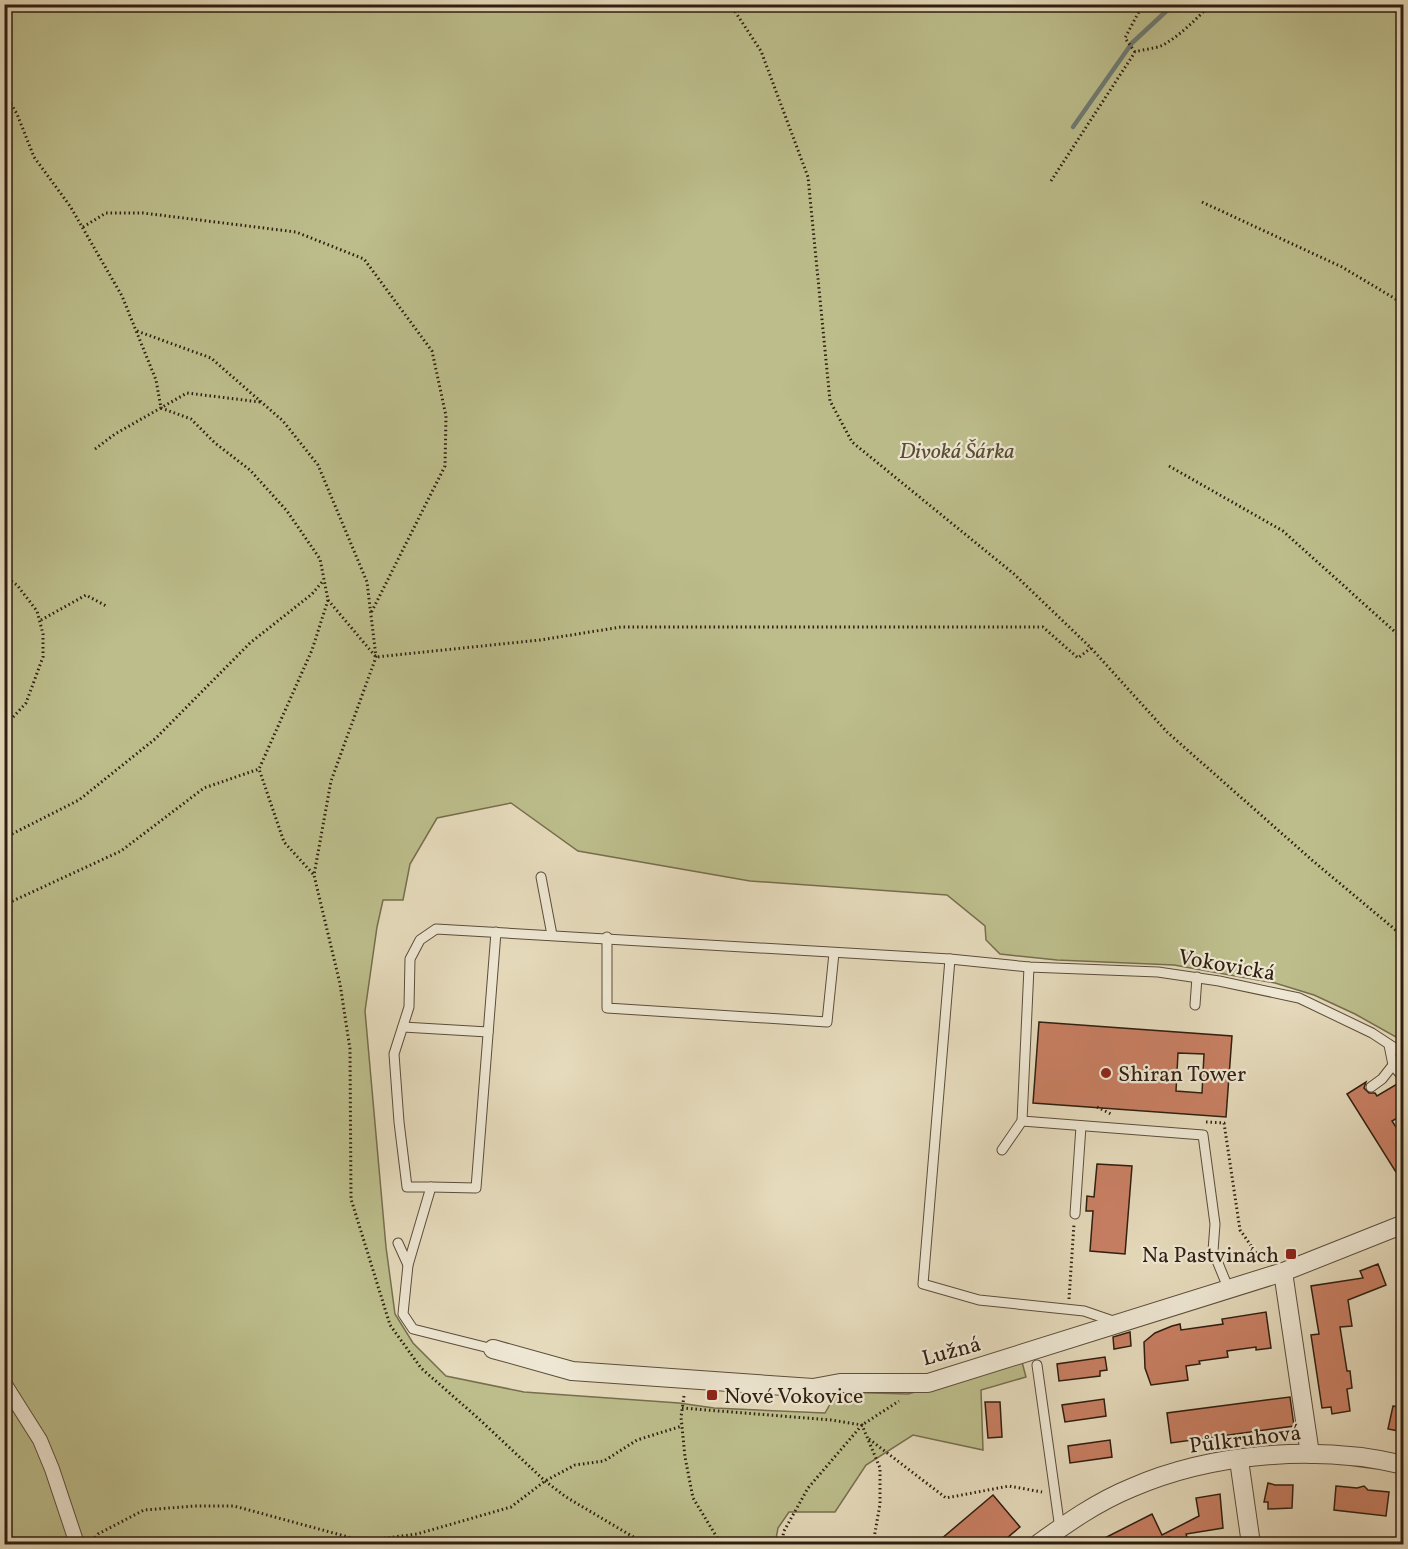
<svg xmlns="http://www.w3.org/2000/svg" width="1408" height="1549" viewBox="0 0 1408 1549" font-family="Vollkorn,serif">
<style>
.green{fill:#bcbd8b;stroke:#766e4e;stroke-width:1.5}
.lines{fill:none;stroke-linecap:round;stroke-linejoin:round}
.stream{stroke:#6e7b74;stroke-width:4.5}
.building{fill:#c87f63;stroke:#2f1e10;stroke-width:1.5;fill-rule:evenodd}
.service-casing{stroke:#5c4d3b;stroke-width:11}
.pedestrian-casing{stroke:#5c4d3b;stroke-width:16}
.minor-casing{stroke:#5c4d3b;stroke-width:20}
.path{stroke:#2f1e10;stroke-width:3;stroke-dasharray:1.5 3;stroke-linecap:butt}
.service{stroke:#eee7d3;stroke-width:9}
.pedestrian{stroke:#eee7d3;stroke-width:14}
.minor{stroke:#eee7d3;stroke-width:18}
.poi-dot{fill:#8f2418;stroke:#eee7d3;stroke-width:2}
.labels{text-anchor:middle;stroke-width:4.5;stroke-linejoin:round;paint-order:stroke}
.park-label{font-size:22px;font-style:italic;fill:#594e35;stroke:#eee7d3}
.street-label{font-size:22px;fill:#2f1e10;stroke:#eee7d3}
.poi-label{font-size:22px;fill:#2f1e10;stroke:#eee7d3;text-anchor:start}
</style>
<rect width="100%" height="100%" fill="#e5dabb"/>
<filter id="stains"><feTurbulence type="fractalNoise" baseFrequency=".00333" numOctaves="4"/><feColorMatrix values="0 0 0 0 .2 0 0 0 0 .09 0 0 0 0 .02 0 0 0 .5 -.17"/></filter>
<radialGradient id="worn" r=".72"><stop offset=".6" stop-color="#630" stop-opacity="0"/><stop offset="1" stop-color="#630" stop-opacity=".3"/></radialGradient>
<polygon class="green" points="5,5 1403,5 1403,1041 1355,1014 1314,995 1275,983 1174,965 1057,960 1000,954 986,940 985,926 947,895 750,881 578,851 511,803 437,818 410,864 403,900 383,900 377,927 365,1011 386,1247 395,1314 413,1343 446,1376 524,1392 679,1403 714,1408 825,1413 837,1392 908,1394 1022,1362 1026,1377 981,1390 983,1450 913,1435 866,1465 835,1512 789,1512 778,1528 775,1544 5,1544"/>
<g class="lines">
<polyline class="stream" points="1073,127 1132,43 1174,4"/>
</g>
<g class="building">
<path d="M1039 1022 1232 1036 1226 1117 1033 1103ZM1178 1053 1204 1054 1202 1093 1176 1091Z"/>
<polygon points="1366,1082 1364,1088 1369,1093 1375,1093 1377,1096 1397,1084 1404,1095 1404,1114 1392,1121 1404,1139 1404,1185 1347,1094"/>
<polygon points="1097,1164 1132,1166 1125,1254 1090,1251 1093,1211 1086,1211 1087,1196 1094,1197"/>
<polygon points="1378,1264 1386,1285 1348,1300 1352,1326 1340,1327 1347,1371 1350,1371 1352,1388 1347,1389 1350,1411 1332,1414 1331,1407 1322,1408 1311,1335 1319,1334 1311,1286 1363,1278 1360,1271"/>
<polygon points="1266,1312 1271,1348 1256,1350 1256,1347 1227,1351 1228,1357 1199,1361 1200,1364 1186,1366 1188,1380 1151,1385 1145,1368 1144,1342 1155,1333 1172,1326 1180,1324 1181,1330 1223,1324 1222,1319"/>
<polygon points="1130,1332 1131,1346 1114,1349 1113,1337"/>
<polygon points="1105,1357 1107,1370 1100,1371 1100,1376 1059,1381 1057,1364"/>
<polygon points="1290,1397 1294,1426 1171,1443 1167,1413"/>
<polygon points="1104,1399 1106,1416 1065,1422 1062,1405"/>
<polygon points="985,1402 1000,1402 1002,1437 988,1438"/>
<polygon points="1393,1406 1404,1408 1404,1432 1388,1429"/>
<polygon points="1110,1440 1112,1457 1070,1463 1068,1446"/>
<polygon points="1268,1483 1275,1485 1293,1485 1292,1508 1268,1509 1268,1502 1264,1502"/>
<polygon points="1336,1486 1357,1488 1364,1486 1368,1490 1389,1492 1386,1516 1334,1510"/>
<polygon points="1220,1494 1223,1528 1186,1534 1188,1540 1179,1545 1174,1545 1170,1537 1162,1538 1148,1545 1091,1545 1152,1514 1162,1535 1199,1516 1196,1498"/>
<polygon points="993,1495 1020,1527 1001,1543 998,1539 991,1545 934,1545"/>
</g>
<g class="lines">
<g class="service-casing">
<g id="service">
<polyline points="541,877 552,935"/>
<polyline points="607,937 607,1008 827,1022 834,953"/>
<polyline points="950,959 923,1284 979,1300 1084,1311 1116,1322"/>
<polyline points="1029,967 1022,1121 1203,1135 1215,1224 1213,1251 1229,1290"/>
<polyline points="1195,1005 1197,977"/>
<polyline points="403,1027 488,1032"/>
<polyline points="1389,1045 1393,1065 1404,1079"/>
<polyline points="1371,1087 1382,1079 1393,1065"/>
<polyline points="1002,1150 1022,1121"/>
<polyline points="431,1187 476,1188 496,932"/>
<polyline points="1075,1214 1081,1126"/>
<polyline points="398,1243 408,1265"/>
<polyline points="493,1349 413,1329 403,1314 408,1265 431,1187 407,1187 399,1122 394,1054 409,1007 410,959 420,940 436,929 950,959 1029,967 1158,972 1219,981 1299,998 1372,1033 1404,1054"/>
<polyline points="1037,1365 1060,1529"/>
</g>
</g>
<g class="pedestrian-casing">
<polyline id="pedestrian" points="4,1383 40,1440 52,1469 77,1544"/>
</g>
<g class="minor-casing">
<g id="minor">
<polyline points="1283,1272 1310,1454"/>
<polyline points="493,1349 572,1371 813,1388 840,1383 928,1383 1283,1272 1404,1224"/>
<polyline points="1239,1460 1251,1544"/>
<path d="M1038 1544C1067 1523 1097 1502 1131 1488 1211 1453 1318 1444 1404 1465"/>
</g>
</g>
<g class="path">
<polyline points="730,4 761,51 808,177 830,401 852,442 1014,574 1091,648 1167,732 1313,861 1404,937"/>
<polyline points="1135,52 1125,38 1143,4"/>
<polyline points="4,92 17,114 34,157 70,206 122,296 156,380 161,408 191,419 215,443 250,470 287,511 320,559 328,600 312,650 259,769 284,842 314,875"/>
<path d="M1051 181 1135 52C1143 49 1155 49 1163 45 1181 35 1196 19 1211 4"/>
<polyline points="1202,202 1342,267 1404,304"/>
<polyline points="83,227 106,213 143,213 296,232 364,259 432,351 446,416 445,466 371,613"/>
<polyline points="137,331 211,358 283,421 318,465 367,582 376,657 331,781 314,875 340,984 350,1049 351,1199 390,1325 421,1368 479,1419 545,1481 566,1497 635,1538 642,1544"/>
<polyline points="95,449 115,434 187,393 260,402"/>
<polyline points="1169,466 1283,531 1404,640"/>
<polyline points="4,576 17,585 37,611 43,634 43,657 26,703 4,727"/>
<polyline points="328,600 376,657 540,640 621,627 1043,627 1078,658 1091,648"/>
<polyline points="41,620 86,595 108,607"/>
<polyline points="4,838 79,800 155,739 250,643 312,594 323,581"/>
<polyline points="4,905 121,851 204,788 259,769"/>
<polyline points="1097,1107 1113,1115"/>
<polyline points="1206,1122 1224,1123 1240,1230 1262,1261"/>
<polyline points="1069,1299 1074,1224"/>
<polyline points="684,1396 681,1417 685,1457 693,1498 721,1544"/>
<polyline points="682,1408 831,1420 862,1425 880,1468 880,1504 873,1544"/>
<polyline points="869,1439 946,1498 1009,1486 1042,1492"/>
<polyline points="92,1541 98,1534 144,1510 195,1506 234,1506 363,1541 417,1534 511,1507 545,1481 575,1465 604,1461 637,1440 682,1426"/>
<polyline points="781,1544 784,1531 808,1488 862,1425 899,1401"/>
</g>
<use href="#service" class="service"/>
<use href="#pedestrian" class="pedestrian"/>
<use href="#minor" class="minor"/>
</g>
<g class="poi-dot">
<circle cx="1106" cy="1073" r="6"/>
<rect x="1285" y="1248" width="12" height="12" rx="3"/>
<rect x="706" y="1389" width="12" height="12" rx="3"/>
</g>
<g class="labels">
<g class="park-label">
<text x="957" y="458">Divoká Šárka</text>
</g>
<g class="street-label">
<text transform="translate(1227 964) rotate(10)" y="8">Vokovická</text>
<text transform="translate(951 1350) rotate(-15)" y="8">Lužná</text>
<text transform="translate(1245 1438) rotate(-7)" y="8">Půlkruhová</text>
</g>
<g class="poi-label">
<text x="1118" y="1081">Shiran Tower</text>
<text x="1279" y="1262" text-anchor="end">Na Pastvinách</text>
<text x="724" y="1403">Nové Vokovice</text>
</g>
</g>
<rect width="1408" height="1549" fill="none" stroke="#e5dabb" stroke-width="24"/>
<rect x="6" y="6" width="1396" height="1537" fill="none" stroke="#2f1e10" stroke-width="3"/>
<rect x="12" y="12" width="1384" height="1525" fill="none" stroke="#2f1e10" stroke-width="1.5"/>
<rect width="100%" height="100%" filter="url(#stains)"/>
<rect width="100%" height="100%" fill="url(#worn)"/>
</svg>
